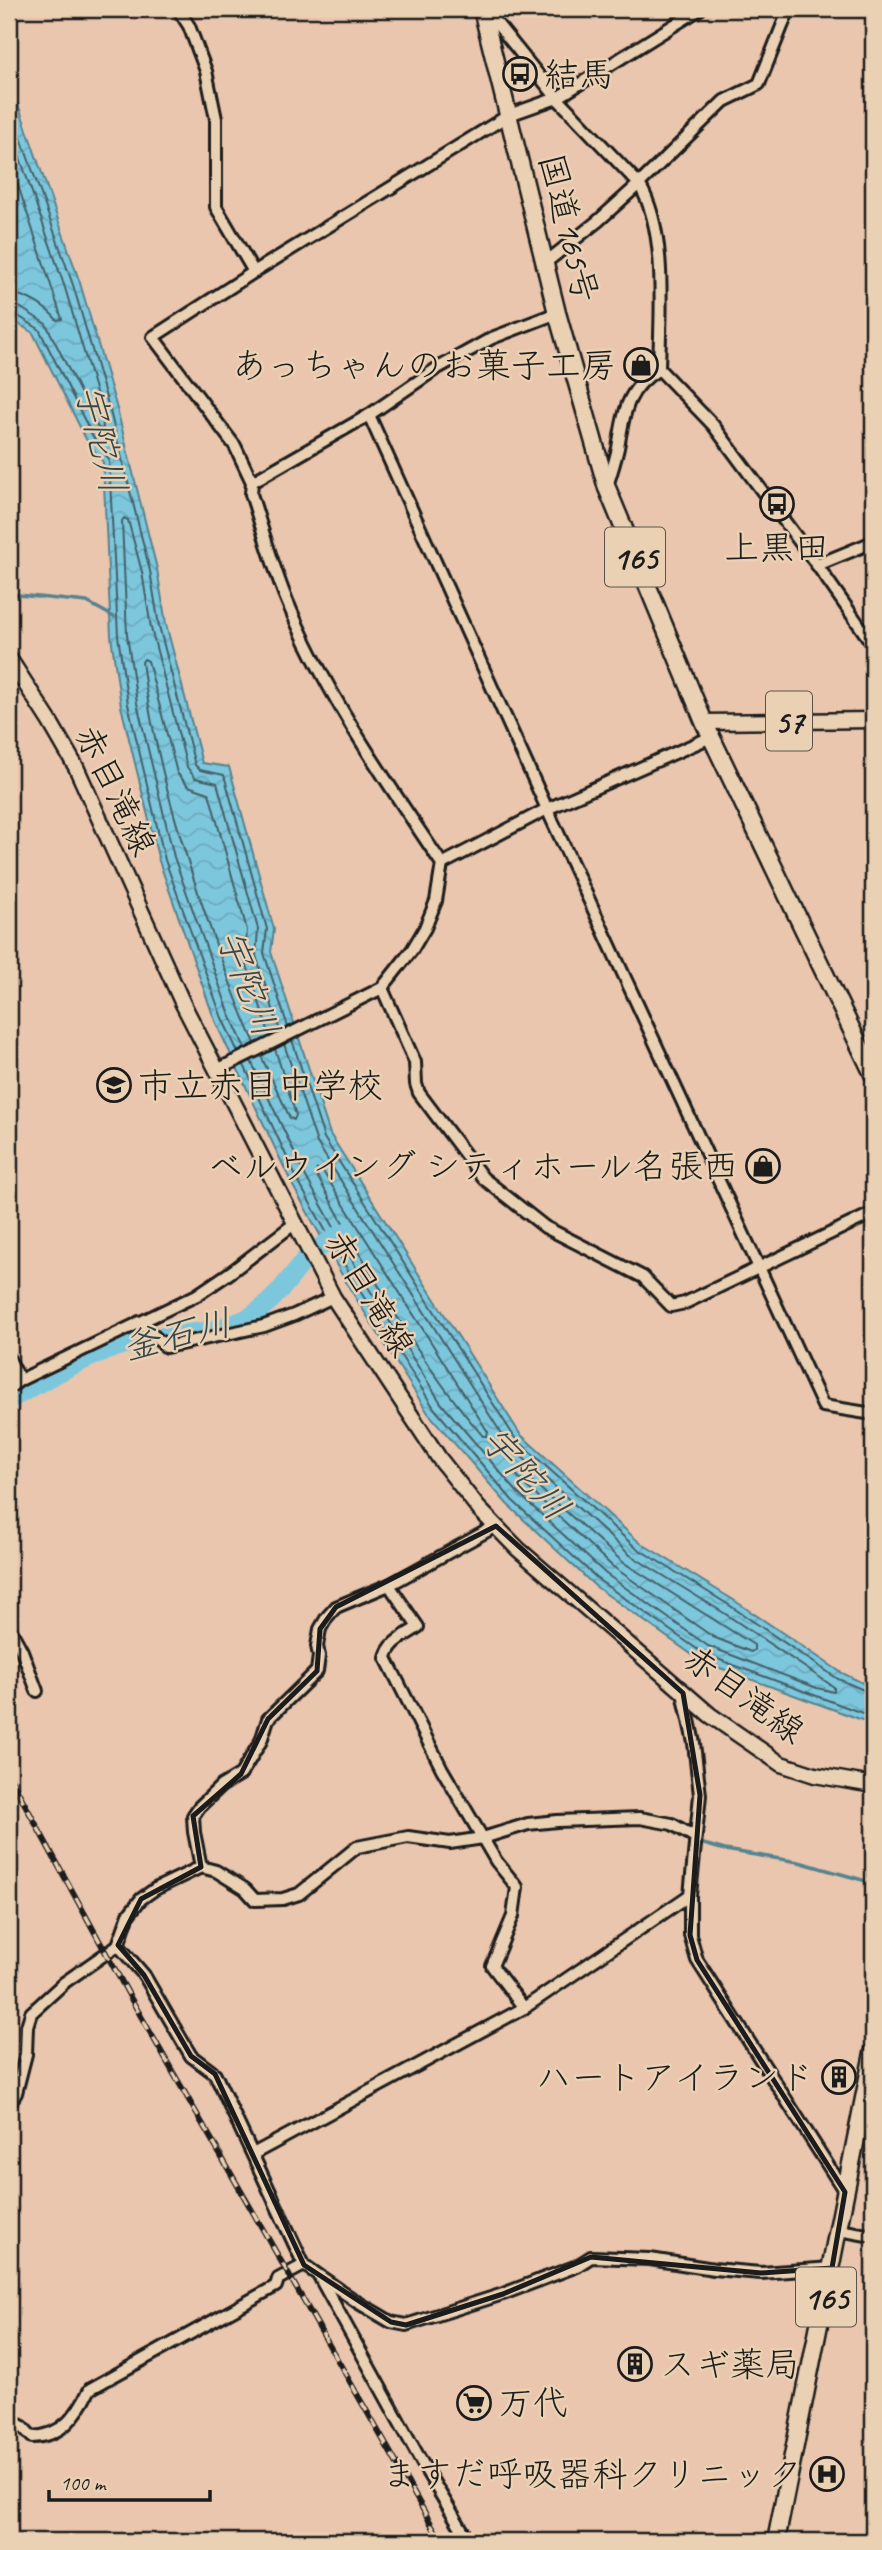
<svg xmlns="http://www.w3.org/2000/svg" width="882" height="2550" viewBox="0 0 882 2550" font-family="Caveat,'Klee One',sans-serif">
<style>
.water{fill:url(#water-waves);stroke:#568390;stroke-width:2}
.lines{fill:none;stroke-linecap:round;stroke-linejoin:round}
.shore{stroke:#436069;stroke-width:2}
.stream{stroke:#568390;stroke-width:3.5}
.river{stroke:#7dc7dd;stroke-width:19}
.minor-casing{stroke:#1c1c1c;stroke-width:16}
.major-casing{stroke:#1c1c1c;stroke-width:19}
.highway-casing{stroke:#1c1c1c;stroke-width:21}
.minor{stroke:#ebd1b3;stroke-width:10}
.major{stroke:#ebd1b3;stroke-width:14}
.highway{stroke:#ebd1b3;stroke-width:16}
.rail-casing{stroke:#1c1c1c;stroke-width:6}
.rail{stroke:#ebd1b3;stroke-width:3.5;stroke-dasharray:10;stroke-linecap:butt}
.marked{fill:none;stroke:#1c1c1c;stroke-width:5;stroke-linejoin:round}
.labels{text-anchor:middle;stroke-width:5;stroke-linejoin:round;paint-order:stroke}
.shield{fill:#ebd1b3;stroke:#5a5249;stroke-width:2}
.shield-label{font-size:33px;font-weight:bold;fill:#1c1c1c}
.poi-label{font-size:35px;fill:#1c1c1c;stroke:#ebd1b3;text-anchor:start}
.street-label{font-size:35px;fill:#1c1c1c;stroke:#ebd1b3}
.water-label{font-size:37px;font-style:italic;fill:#34474c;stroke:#ebd1b3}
</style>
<defs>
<pattern id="water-waves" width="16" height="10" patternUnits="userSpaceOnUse" patternTransform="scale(1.75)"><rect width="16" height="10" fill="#7dc7dd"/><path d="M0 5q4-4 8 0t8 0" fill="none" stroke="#6baabd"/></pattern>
</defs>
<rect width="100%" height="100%" fill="#eac6ae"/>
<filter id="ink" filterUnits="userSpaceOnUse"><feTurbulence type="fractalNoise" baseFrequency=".0143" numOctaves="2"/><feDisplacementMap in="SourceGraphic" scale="14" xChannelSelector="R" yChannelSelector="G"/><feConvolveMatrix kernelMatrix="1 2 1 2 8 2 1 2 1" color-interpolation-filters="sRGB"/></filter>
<g filter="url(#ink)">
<polygon class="water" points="9,93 18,104 80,283 117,409 157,569 166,624 202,763 229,767 274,929 271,952 330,1134 520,1434 639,1542 732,1599 842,1673 873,1688 873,1724 701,1661 595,1586 507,1504 428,1413 347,1284 292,1184 215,1021 159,861 121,706 111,636 103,462 86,439 33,333 9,318"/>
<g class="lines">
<g class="shore">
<polyline points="9,104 73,285 110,411 150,571 159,626 195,765 200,770 224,775 267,929 264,953 288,1027"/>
<polyline points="9,126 65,288 102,413 103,429 98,428 46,324 18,306 9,304"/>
<path d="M9 158 62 319 57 320C46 307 26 294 9 294"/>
<polyline points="9,313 15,314 39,329 92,435 109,460 118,636 128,704 165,860 222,1018 238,1052"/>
<polyline points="292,1040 324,1138 515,1438 635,1547 729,1605 838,1679 873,1694"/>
<path d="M255 1043C238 1007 225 970 212 933 181 845 154 755 142 662L144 659 148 661 177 773 188 786 209 793 247 930 245 959 270 1036"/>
<polyline points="245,1048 230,1015 174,857 137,703 127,635 122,521 124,518 128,520 142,572 151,628 187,767 195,778 217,783 258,929 256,956 280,1031"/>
<polyline points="261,1056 290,1118 294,1120 296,1115 275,1049"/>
<polyline points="251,1061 306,1177 361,1276 441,1403 518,1493 606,1574 708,1646 817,1688 834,1692 834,1687 724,1613 630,1555 508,1444 317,1143 284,1044"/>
<polyline points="244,1065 298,1181 353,1280 434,1408 512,1500 600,1581 704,1654 873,1717"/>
<path d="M317 1169 322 1170 488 1432 487 1436H483C415 1358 366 1264 316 1174Z"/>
<polygon points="517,1468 624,1563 754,1645 754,1650 751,1652 713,1637 612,1566 526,1486 515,1473"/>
</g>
<g class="stream">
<polyline points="835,564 859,553"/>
<polyline points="9,594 87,602 114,617"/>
<polyline points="492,1841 531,1829 548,1827"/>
<polyline points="700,1843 725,1850 799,1862 873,1883"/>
</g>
<path class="river" d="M9 1400C49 1377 91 1353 136 1341 173 1332 217 1336 251 1316 273 1302 287 1282 303 1262 313 1249 333 1240 347 1231"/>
<g class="minor-casing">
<g id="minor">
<polyline points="178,9 189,26 206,71 216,119 216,207 254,272"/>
<path d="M485 9 557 98 639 184C668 231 660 315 659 369L713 425 817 565 873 645"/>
<polyline points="545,263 598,221 639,184 724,101 759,84 789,9"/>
<polyline points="369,415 547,809 823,1406 873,1414"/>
<polyline points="252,482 369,415 436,369 492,338 557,313"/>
<path d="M607 486C611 474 615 461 618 448 624 413 626 389 659 369"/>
<polyline points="817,565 873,542"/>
<polyline points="442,864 547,809 711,737"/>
<polyline points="382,988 415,1062 416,1084 419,1093 483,1178 545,1227 643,1277 671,1306 685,1303 873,1213"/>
<path d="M217 1070 382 988 412 950 425 928 436 901 442 864C384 778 324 692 285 596 272 563 262 528 251 494L252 482 235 446 153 337 254 272 509 115 557 98 700 9"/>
<polyline points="139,1322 166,1347 264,1326 294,1315 333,1297"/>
<polyline points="9,1359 20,1380"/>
<polyline points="9,1388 20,1380 197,1295 231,1272 294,1224"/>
<path d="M389 1585 418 1627C405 1636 389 1642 386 1658L442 1769 496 1861 517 1887 513 1916 492 1966 524 2008"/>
<polyline points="9,1627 22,1651 37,1691"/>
<polyline points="683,1693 694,1743 700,1795 690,1895 690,1935 697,1960 845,2192"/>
<polyline points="201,1867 194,1832 193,1816 199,1807 221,1786 241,1774 261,1741 268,1719 317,1671 319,1656 317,1646 320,1629 327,1617 336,1607 389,1585 496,1526"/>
<polyline points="118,1945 144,1975 191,2056 215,2074 304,2265 357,2302 391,2322 406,2325 503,2294 577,2266 591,2257 650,2259 714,2269 761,2273 832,2268"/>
<polyline points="9,2105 16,2093 26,2054 27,2026 31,2013 65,1982 118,1945 129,1914 141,1899 155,1889 201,1867 216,1871 245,1889 255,1900 283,1899 299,1894 357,1847 408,1837 450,1843 483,1838 528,1824 557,1821 640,1818 672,1824 695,1837"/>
<polyline points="253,2154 524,2008 690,1895"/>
<polyline points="839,2230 867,2235 873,2233"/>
<polyline points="321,2280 426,2470 469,2541"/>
<path d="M9 2420 23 2427 32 2437C63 2436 77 2415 90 2389L276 2286 278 2279 304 2265"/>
</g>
</g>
<g class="major-casing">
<g id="major">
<polyline points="9,658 50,722 76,767 183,1004 333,1297 439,1458 479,1509 518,1549 710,1715 781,1764 815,1775 873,1785"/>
<polyline points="704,722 873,720"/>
</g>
</g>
<g class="highway-casing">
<g id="highway">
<polyline points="482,9 557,313 607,488 704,722 873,1074"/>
<polyline points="776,2541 873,2053"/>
</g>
</g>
<use href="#minor" class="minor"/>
<use href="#major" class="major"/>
<use href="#highway" class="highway"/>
<g class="rail-casing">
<polyline id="rail" points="9,1775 130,1997 441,2541"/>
</g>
<use href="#rail" class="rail"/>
</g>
</g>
<path class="marked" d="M496 1526 683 1693 700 1795 690 1935 697 1960 845 2192 832 2268 761 2273 591 2257 503 2294 406 2325 391 2322 304 2265 215 2074 191 2056 144 1975 118 1945 141 1899 201 1867 193 1816 241 1774 268 1719 317 1671 320 1629 336 1607Z"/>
<defs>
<g id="bus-ring" transform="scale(1.75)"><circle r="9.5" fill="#ebd1b3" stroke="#1c1c1c" stroke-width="1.5"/><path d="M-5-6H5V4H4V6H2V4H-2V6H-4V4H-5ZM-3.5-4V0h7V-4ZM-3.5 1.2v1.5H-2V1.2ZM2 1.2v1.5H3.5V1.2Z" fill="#1c1c1c"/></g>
<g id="shop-ring" transform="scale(1.75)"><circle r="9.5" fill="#ebd1b3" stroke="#1c1c1c" stroke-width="1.5"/><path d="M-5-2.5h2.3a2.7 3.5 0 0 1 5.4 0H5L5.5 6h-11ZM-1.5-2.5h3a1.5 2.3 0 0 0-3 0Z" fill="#1c1c1c"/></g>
<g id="school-ring" transform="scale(1.75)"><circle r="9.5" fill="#ebd1b3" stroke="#1c1c1c" stroke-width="1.5"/><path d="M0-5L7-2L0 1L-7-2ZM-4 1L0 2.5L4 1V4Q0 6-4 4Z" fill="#1c1c1c"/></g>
<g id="building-ring" transform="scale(1.75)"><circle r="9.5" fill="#ebd1b3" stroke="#1c1c1c" stroke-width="1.5"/><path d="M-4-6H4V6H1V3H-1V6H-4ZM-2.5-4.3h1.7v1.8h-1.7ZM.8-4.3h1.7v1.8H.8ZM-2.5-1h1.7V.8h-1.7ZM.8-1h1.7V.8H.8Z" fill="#1c1c1c"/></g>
<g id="supermarket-ring" transform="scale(1.75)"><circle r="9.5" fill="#ebd1b3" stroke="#1c1c1c" stroke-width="1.5"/><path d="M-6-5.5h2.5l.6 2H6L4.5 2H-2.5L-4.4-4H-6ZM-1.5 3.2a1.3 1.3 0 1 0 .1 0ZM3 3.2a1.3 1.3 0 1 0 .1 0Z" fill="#1c1c1c"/></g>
<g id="hospital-ring" transform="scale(1.75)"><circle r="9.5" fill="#ebd1b3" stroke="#1c1c1c" stroke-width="1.5"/><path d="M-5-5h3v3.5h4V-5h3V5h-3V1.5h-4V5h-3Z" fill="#1c1c1c"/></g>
</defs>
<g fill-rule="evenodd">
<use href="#bus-ring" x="520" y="74"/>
<use href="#shop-ring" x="641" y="365"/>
<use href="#bus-ring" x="777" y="504"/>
<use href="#school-ring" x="114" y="1085"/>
<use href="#shop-ring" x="763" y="1166"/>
<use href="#building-ring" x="839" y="2077"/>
<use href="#building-ring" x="635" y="2364"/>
<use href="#supermarket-ring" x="474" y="2403"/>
<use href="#hospital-ring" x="827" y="2474"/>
</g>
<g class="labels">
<g class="shield">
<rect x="605" y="527.5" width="60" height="59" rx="5"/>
<rect x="766" y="691.5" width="46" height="59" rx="5"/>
<rect x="796" y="2267.5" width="60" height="59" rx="5"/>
</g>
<g class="shield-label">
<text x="635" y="569">165</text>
<text x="789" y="733">57</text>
<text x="826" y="2309">165</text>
</g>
<g class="poi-label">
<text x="544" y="86">結馬</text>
<text x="616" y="377" text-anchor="end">あっちゃんのお菓子工房</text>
<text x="777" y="559" text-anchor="middle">上黒田</text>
<text x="138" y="1097">市立赤目中学校</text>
<text x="738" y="1178" text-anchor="end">ベルウイング シティホール名張西</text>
<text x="814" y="2089" text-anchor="end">ハートアイランド</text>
<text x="660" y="2376">スギ薬局</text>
<text x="498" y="2415">万代</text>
<text x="802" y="2486" text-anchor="end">ますだ呼吸器科クリニック</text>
</g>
<g class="street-label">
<text transform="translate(569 228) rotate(76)" y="12">国道165号</text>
<text transform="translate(116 790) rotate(64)" y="12">赤目滝線</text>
<text transform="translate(370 1293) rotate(59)" y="12">赤目滝線</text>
<text transform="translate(744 1694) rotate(36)" y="12">赤目滝線</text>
</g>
<g class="water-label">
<text transform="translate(102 439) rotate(76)" y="13">宇陀川</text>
<text transform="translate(249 983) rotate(69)" y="13">宇陀川</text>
<text transform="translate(177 1334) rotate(-14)" y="13">釜石川</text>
<text transform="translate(526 1473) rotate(48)" y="13">宇陀川</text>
</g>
</g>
<rect width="882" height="2550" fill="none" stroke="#ebd1b3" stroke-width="35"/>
<rect x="18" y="18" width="847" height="2515" fill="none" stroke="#1c1c1c" stroke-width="2.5" filter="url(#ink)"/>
<path d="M49 2490v10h161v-10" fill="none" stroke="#1c1c1c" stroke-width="3.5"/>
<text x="60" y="2490" font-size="21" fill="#1c1c1c" stroke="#ebd1b3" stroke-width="5" paint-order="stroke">100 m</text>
</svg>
